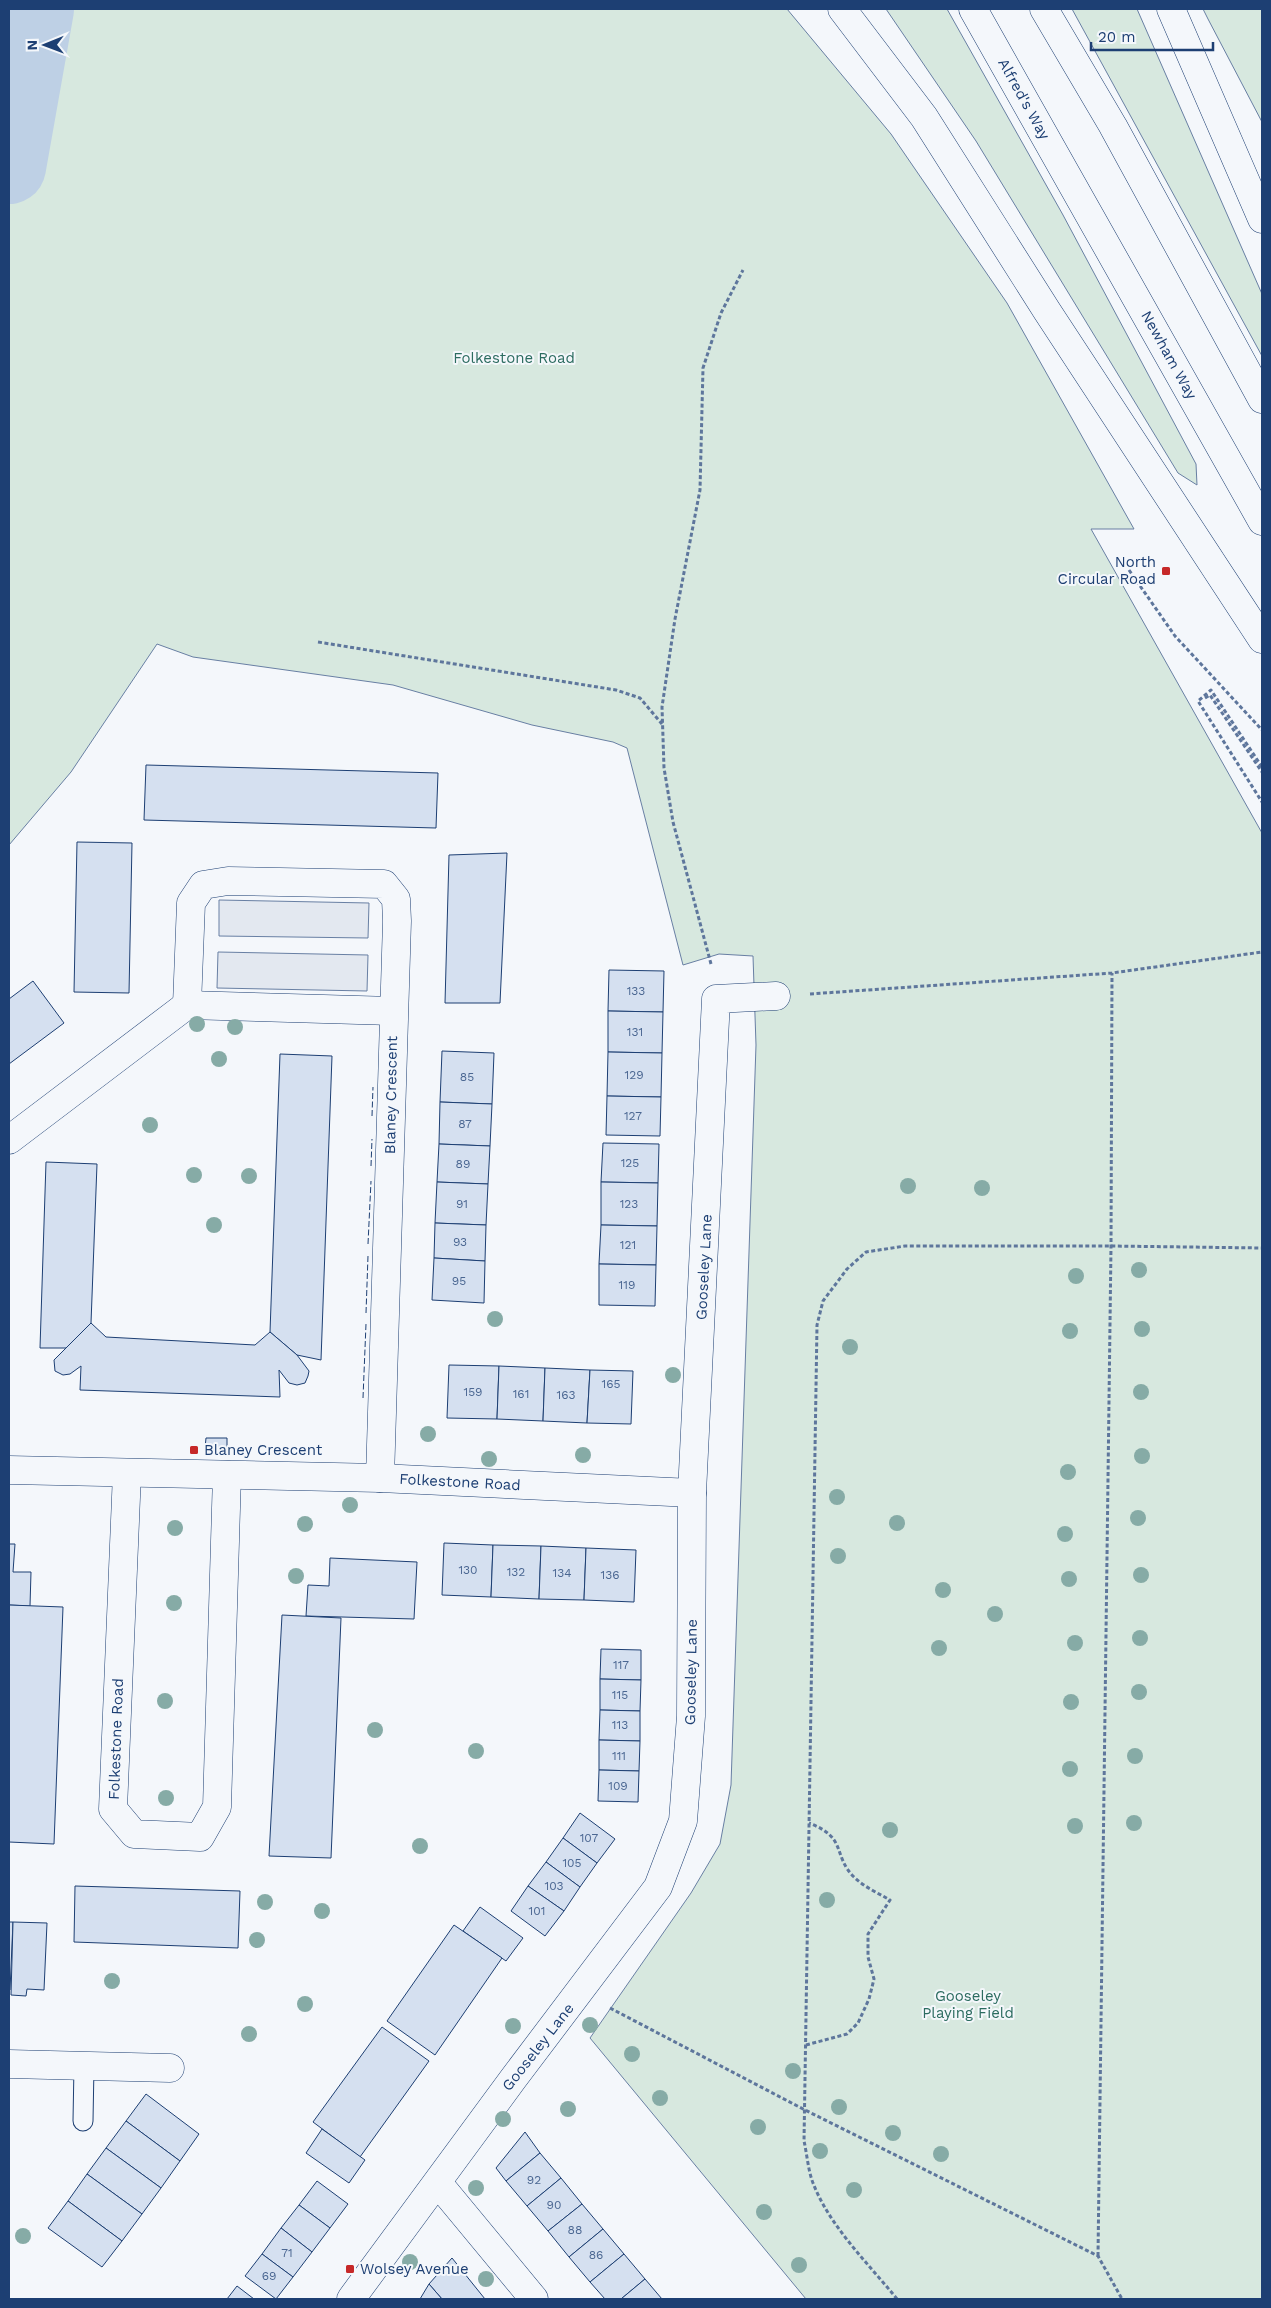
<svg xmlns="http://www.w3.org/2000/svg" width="1271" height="2308" viewBox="0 0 1271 2308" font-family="'Work Sans',sans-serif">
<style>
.green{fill:#d7e8df;stroke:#687fa3}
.parking{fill:#e3e8f0;stroke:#687fa3}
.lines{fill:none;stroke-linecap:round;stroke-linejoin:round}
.river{stroke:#bed0e5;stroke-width:74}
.building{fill:#d5e0f0;stroke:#1d3f73}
.service-casing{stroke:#1d3f73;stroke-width:21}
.minor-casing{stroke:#1d3f73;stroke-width:29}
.trunk-casing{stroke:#1d3f73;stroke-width:29}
.path{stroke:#5e769c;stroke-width:3;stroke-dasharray:4 2.5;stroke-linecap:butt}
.service{stroke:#f4f7fb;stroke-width:19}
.minor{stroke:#f4f7fb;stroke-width:28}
.trunk{stroke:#f4f7fb;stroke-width:28}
.fence{stroke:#1d3f73;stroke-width:1;stroke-dasharray:6 2.5;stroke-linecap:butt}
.tree{fill:#86aba6}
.poi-dot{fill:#c62828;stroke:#f4f7fb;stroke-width:2}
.labels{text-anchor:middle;stroke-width:4;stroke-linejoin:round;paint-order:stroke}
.number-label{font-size:12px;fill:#4b6792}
.street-label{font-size:15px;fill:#1d3f73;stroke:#f4f7fb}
.park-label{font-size:15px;fill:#2c6c60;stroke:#f4f7fb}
.poi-label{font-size:15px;fill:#1d3f73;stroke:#f4f7fb;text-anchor:start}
</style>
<rect width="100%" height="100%" fill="#f4f7fb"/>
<g class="green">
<polygon points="9,9 787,9 891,134 1007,303 1134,529 1091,529 1262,833 1262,2299 806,2299 590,2038 691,1893 720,1844 731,1785 756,1045 753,956 719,954 683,965 627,748 613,742 532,725 393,685 193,657 157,644 71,772 9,845"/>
<polygon points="886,9 947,9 1063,215 1196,464 1197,485 1178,473 976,141"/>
<polygon points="1072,9 1137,9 1262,294 1262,356"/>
<polygon points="1203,9 1262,9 1262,122 1208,19"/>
</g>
<g class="parking">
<polygon points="219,900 369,903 368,938 219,936"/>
<polygon points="218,952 368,955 367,991 217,988"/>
</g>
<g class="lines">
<polyline class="river" points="9,167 37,9"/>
</g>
<g class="building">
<polygon points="146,765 438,773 436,828 144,820"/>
<polygon points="77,842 132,843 129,993 74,992"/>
<polygon points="507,853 500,1003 445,1003 449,855"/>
<polygon points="609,970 664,971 663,1012 608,1011"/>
<polygon points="33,981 64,1023 9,1064 9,999"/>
<polygon points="608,1011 663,1012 662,1053 608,1052"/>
<polygon points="442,1051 494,1053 492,1104 440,1102"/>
<polygon points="608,1052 662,1053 661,1097 607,1096"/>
<polygon points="280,1054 332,1056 321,1360 297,1355 270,1332"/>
<polygon points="607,1096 661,1097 660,1136 606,1135"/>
<polygon points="440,1102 492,1104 490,1146 439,1144"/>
<polygon points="603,1143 659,1144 658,1183 601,1182"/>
<polygon points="439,1144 490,1146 488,1184 437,1182"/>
<polygon points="46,1162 97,1164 91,1323 67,1348 40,1348"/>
<polygon points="437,1182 488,1184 486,1225 435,1223"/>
<polygon points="601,1182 658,1183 657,1226 601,1225"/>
<polygon points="435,1223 486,1225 485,1261 434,1258"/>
<polygon points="601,1225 657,1226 656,1265 599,1264"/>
<polygon points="434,1258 485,1261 484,1303 432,1300"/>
<polygon points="599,1264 656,1265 655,1306 599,1305"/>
<polygon points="91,1323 106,1337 255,1345 270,1332 297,1355 309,1371 308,1376 305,1383 297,1385 289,1383 279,1370 280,1397 80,1390 81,1366 70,1374 63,1375 55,1371 54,1360"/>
<polygon points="449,1365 499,1366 497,1419 447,1418"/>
<polygon points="499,1366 545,1368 543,1421 497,1419"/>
<polygon points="545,1368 590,1370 587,1423 543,1421"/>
<polygon points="590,1370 633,1371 631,1424 587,1423"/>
<polygon points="206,1438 227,1438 227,1448 205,1448"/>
<polygon points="444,1543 493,1545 491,1597 442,1595"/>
<polygon points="9,1544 15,1544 13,1572 31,1572 30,1606 9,1605"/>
<polygon points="493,1545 541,1546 539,1599 491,1597"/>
<polygon points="541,1546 586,1548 584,1600 539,1599"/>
<polygon points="586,1548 636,1550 634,1602 584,1600"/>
<polygon points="330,1558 417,1562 414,1619 306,1616 308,1585 329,1586"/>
<polygon points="9,1605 63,1607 54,1844 9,1842"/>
<polygon points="282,1615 341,1618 331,1858 269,1856"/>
<polygon points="601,1649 641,1650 641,1680 600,1679"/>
<polygon points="600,1679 641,1680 640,1711 600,1710"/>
<polygon points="600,1710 640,1711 640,1741 599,1740"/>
<polygon points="599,1740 640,1741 639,1771 599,1770"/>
<polygon points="599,1770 639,1771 638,1802 598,1801"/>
<polygon points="580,1813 615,1839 597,1863 563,1838"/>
<polygon points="563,1838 597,1863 580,1887 546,1862"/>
<polygon points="546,1862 580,1887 564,1911 528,1886"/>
<polygon points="75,1886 240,1891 238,1948 74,1942"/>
<polygon points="528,1886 564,1911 545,1936 511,1911"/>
<polygon points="480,1907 523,1938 506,1961 463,1931"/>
<polygon points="9,1922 13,1922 10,1990 9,1990"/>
<polygon points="13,1922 47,1923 44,1990 27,1989 26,1996 11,1995"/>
<polygon points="454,1925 502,1958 435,2055 387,2021"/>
<polygon points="382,2027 429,2061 360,2157 313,2122"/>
<polygon points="146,2094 199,2134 180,2161 126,2121"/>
<polygon points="126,2121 180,2161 161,2188 106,2148"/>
<polygon points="322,2129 365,2160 349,2183 306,2153"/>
<polygon points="525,2132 540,2153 506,2181 496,2168"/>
<polygon points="106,2148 161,2188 142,2214 87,2174"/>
<polygon points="540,2153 561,2178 527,2206 506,2181"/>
<polygon points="87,2174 142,2214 122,2241 68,2201"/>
<polygon points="561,2178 582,2204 548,2231 527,2206"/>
<polygon points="317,2181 348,2204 330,2228 299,2205"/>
<polygon points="68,2201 122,2241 102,2267 48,2228"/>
<polygon points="582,2204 603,2229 569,2257 548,2231"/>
<polygon points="299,2205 330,2228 312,2252 281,2228"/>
<polygon points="281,2228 312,2252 293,2277 262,2254"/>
<polygon points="603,2229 624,2254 590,2282 569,2257"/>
<polygon points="262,2254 293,2277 276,2299 245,2276"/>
<polygon points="624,2254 645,2279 621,2299 605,2299 590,2282"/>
<polygon points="452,2258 485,2299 442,2299 429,2284"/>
<polygon points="645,2279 662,2299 621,2299"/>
<polygon points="429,2284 442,2299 420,2299"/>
<polygon points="237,2286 254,2299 227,2299"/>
</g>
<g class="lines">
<g class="service-casing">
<polyline id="service" points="83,2121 84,2066"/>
</g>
<g class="minor-casing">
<g id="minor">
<polyline points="187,1005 191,903 203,885 228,881 384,884 396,899 397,921 380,1478"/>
<polyline points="9,1140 187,1005 393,1011"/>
<polyline points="9,1470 380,1478 692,1493"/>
<polyline points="127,1473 113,1809 134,1834 200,1837 217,1807 227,1475"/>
<polyline points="9,2064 170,2068"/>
<polyline points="438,2183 534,2299"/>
<polyline points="351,2299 513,2079 658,1887 683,1821 691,1716 692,1493 716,999 776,996"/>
</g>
</g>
<g class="trunk-casing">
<g id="trunk">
<polyline points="842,9 924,117 1047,311 1262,639"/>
<polyline points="973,9 1262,521"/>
<polyline points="1044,9 1113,126 1262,399"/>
<polyline points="1171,9 1262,219"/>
</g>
</g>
<g class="path">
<polyline points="1129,570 1175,636 1262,730"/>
<polyline points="318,642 616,690 640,698 662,724"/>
<polyline points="1205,698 1210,695 1262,772"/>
<polyline points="1262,767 1211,690 1198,701 1262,802"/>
<polyline points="711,964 673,822 664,768 662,707 675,619 700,490 703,368 721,313 743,270"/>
<polyline points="810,994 1112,973 1262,952"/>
<polyline points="610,2008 805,2110 1098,2256 1122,2299"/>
<path d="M806 2045 847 2034 858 2023 869 1999 874 1979 868 1957V1934L890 1900C878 1893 864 1887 854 1877 832 1855 848 1838 809 1823"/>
<polyline points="1098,2256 1111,1246 1112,973"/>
<path d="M897 2299C868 2263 830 2227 813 2183 808 2170 807 2154 804 2141L817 1325 823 1301 847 1269 866 1252 905 1246H1111L1262 1248"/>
</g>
<use href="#service" class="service"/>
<use href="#minor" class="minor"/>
<use href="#trunk" class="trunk"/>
<g class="fence">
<polyline points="372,1116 373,1087"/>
<polyline points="371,1166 372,1139"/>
<polyline points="368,1244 371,1181"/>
<polyline points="366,1313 368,1256"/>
<polyline points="363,1398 366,1324"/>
</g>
</g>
<g class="tree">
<circle cx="197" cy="1024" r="8"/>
<circle cx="235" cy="1027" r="8"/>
<circle cx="219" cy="1059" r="8"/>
<circle cx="150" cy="1125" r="8"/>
<circle cx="194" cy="1175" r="8"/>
<circle cx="249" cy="1176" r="8"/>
<circle cx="908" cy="1186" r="8"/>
<circle cx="982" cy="1188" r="8"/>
<circle cx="214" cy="1225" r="8"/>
<circle cx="1139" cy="1270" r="8"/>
<circle cx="1076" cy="1276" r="8"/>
<circle cx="495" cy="1319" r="8"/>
<circle cx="1142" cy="1329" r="8"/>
<circle cx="1070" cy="1331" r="8"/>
<circle cx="850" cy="1347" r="8"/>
<circle cx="673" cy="1375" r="8"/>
<circle cx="1141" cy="1392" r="8"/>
<circle cx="428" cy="1434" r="8"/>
<circle cx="583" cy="1455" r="8"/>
<circle cx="1142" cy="1456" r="8"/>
<circle cx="489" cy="1459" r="8"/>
<circle cx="1068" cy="1472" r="8"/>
<circle cx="837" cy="1497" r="8"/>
<circle cx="350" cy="1505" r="8"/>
<circle cx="1138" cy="1518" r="8"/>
<circle cx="897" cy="1523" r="8"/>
<circle cx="305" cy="1524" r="8"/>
<circle cx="175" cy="1528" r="8"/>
<circle cx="1065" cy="1534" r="8"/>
<circle cx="838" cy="1556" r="8"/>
<circle cx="1141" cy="1575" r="8"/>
<circle cx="296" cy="1576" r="8"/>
<circle cx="1069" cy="1579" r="8"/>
<circle cx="943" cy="1590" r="8"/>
<circle cx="174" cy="1603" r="8"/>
<circle cx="995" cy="1614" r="8"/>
<circle cx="1140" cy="1638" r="8"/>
<circle cx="1075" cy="1643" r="8"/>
<circle cx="939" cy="1648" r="8"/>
<circle cx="1139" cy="1692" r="8"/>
<circle cx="165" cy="1701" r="8"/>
<circle cx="1071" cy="1702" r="8"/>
<circle cx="375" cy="1730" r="8"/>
<circle cx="476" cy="1751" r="8"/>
<circle cx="1135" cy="1756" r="8"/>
<circle cx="1070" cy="1769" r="8"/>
<circle cx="166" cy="1798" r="8"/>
<circle cx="1134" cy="1823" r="8"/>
<circle cx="1075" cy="1826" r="8"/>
<circle cx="890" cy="1830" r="8"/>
<circle cx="420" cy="1846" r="8"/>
<circle cx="827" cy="1900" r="8"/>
<circle cx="265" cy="1902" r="8"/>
<circle cx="322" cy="1911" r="8"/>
<circle cx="257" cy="1940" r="8"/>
<circle cx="112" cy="1981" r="8"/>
<circle cx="305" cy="2004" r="8"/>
<circle cx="590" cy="2025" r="8"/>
<circle cx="513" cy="2026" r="8"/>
<circle cx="249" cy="2034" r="8"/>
<circle cx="632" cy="2054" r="8"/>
<circle cx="793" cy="2071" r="8"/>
<circle cx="660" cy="2098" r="8"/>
<circle cx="839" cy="2107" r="8"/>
<circle cx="568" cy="2109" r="8"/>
<circle cx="503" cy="2119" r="8"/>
<circle cx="758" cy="2127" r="8"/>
<circle cx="893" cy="2133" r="8"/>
<circle cx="820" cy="2151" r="8"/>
<circle cx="941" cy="2154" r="8"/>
<circle cx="476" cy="2188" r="8"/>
<circle cx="854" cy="2190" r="8"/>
<circle cx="764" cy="2212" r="8"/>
<circle cx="23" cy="2236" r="8"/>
<circle cx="410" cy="2262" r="8"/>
<circle cx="799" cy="2265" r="8"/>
<circle cx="486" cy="2279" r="8"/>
</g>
<g class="poi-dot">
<rect x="1161" y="566" width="10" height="10" rx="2.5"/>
<rect x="189" y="1445" width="10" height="10" rx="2.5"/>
<rect x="345" y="2264" width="10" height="10" rx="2.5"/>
</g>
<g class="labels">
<g class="number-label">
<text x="636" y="995">133</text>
<text x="635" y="1036">131</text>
<text x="634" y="1079">129</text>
<text x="467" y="1081">85</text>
<text x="633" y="1120">127</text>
<text x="465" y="1128">87</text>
<text x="630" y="1167">125</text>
<text x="463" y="1168">89</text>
<text x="462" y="1208">91</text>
<text x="629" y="1208">123</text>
<text x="460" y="1246">93</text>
<text x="628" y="1249">121</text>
<text x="459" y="1285">95</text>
<text x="627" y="1289">119</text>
<text x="611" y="1388">165</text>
<text x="473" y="1396">159</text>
<text x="521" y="1398">161</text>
<text x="566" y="1399">163</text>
<text x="468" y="1574">130</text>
<text x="516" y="1576">132</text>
<text x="562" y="1577">134</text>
<text x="610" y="1579">136</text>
<text x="621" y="1669">117</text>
<text x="620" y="1699">115</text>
<text x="620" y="1729">113</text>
<text x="619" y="1760">111</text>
<text x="618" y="1790">109</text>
<text x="589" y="1842">107</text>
<text x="572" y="1867">105</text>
<text x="554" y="1890">103</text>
<text x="537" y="1915">101</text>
<text x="534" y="2184">92</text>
<text x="554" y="2209">90</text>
<text x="575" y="2234">88</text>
<text x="287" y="2257">71</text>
<text x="596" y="2259">86</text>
<text x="269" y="2280">69</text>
</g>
<g class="street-label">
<text transform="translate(1024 99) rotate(61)" y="5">Alfred's Way</text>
<text transform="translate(1169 355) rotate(61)" y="5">Newham Way</text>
<text transform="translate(391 1095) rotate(-89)" y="5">Blaney Crescent</text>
<text transform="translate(704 1267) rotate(-87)" y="5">Gooseley Lane</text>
<text transform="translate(460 1482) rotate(3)" y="5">Folkestone Road</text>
<text transform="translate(691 1672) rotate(-89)" y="5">Gooseley Lane</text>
<text transform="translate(116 1739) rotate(-88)" y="5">Folkestone Road</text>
<text transform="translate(538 2047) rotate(-52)" y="5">Gooseley Lane</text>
</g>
<g class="park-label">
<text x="514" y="363">Folkestone Road</text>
<text x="968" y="2001">Gooseley<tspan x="968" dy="17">Playing Field</tspan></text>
</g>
<g class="poi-label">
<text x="1156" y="567" text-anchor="end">North<tspan x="1156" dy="17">Circular Road</tspan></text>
<text x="204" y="1455">Blaney Crescent</text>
<text x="360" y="2274">Wolsey Avenue</text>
</g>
</g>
<rect width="1271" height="2308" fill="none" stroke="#1d3f73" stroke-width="20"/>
<g transform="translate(45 45) rotate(269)" stroke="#f4f7fb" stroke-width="4" paint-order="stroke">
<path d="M0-4L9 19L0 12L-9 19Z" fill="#1d3f73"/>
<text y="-8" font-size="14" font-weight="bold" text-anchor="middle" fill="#1d3f73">N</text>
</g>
<path d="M1091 42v8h122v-8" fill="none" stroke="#1d3f73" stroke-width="2.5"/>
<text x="1098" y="42" font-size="15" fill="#1d3f73" stroke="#f4f7fb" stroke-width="4" paint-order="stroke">20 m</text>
</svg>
